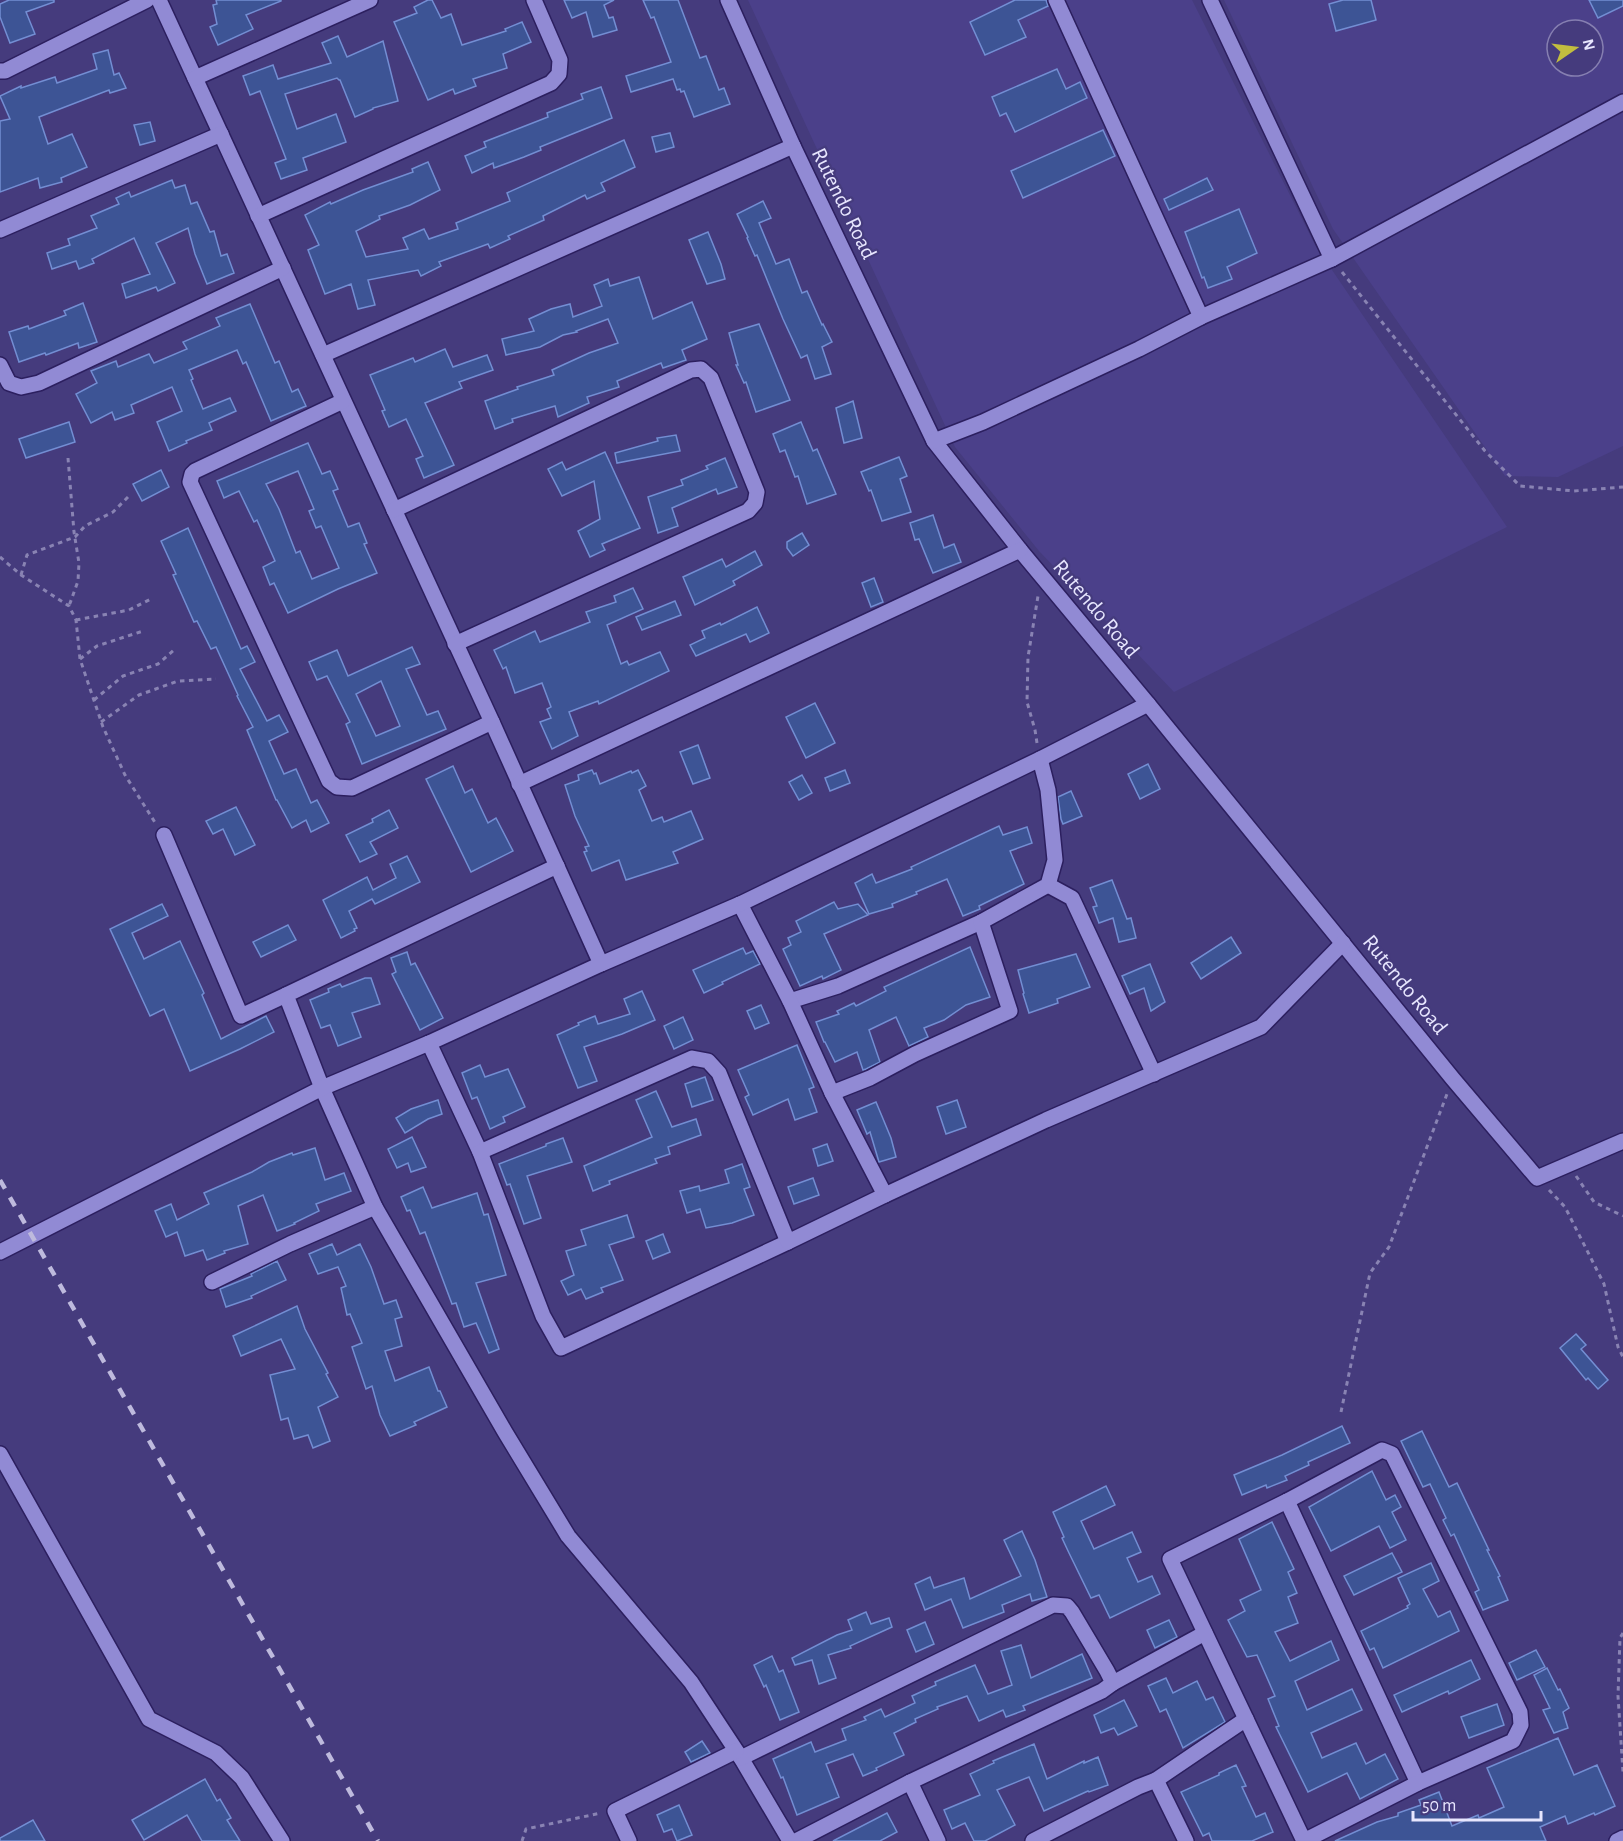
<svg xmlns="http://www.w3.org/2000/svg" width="1623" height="1841" viewBox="0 0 1623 1841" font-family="'Alegreya Sans',sans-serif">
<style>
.built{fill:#4b408a;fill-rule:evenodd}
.building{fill:#3d5495;stroke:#738ed3;stroke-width:1.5;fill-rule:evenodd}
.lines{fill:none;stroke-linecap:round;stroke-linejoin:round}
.minor-casing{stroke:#2c1f5f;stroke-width:18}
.path{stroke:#8983b3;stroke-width:3;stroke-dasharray:4.5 4.5;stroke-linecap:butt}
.minor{stroke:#918ad4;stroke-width:15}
.rail{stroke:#bebadd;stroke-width:4.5;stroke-dasharray:10 10;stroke-linecap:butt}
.labels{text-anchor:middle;stroke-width:4.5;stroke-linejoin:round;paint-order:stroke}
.street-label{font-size:22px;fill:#e7e6fe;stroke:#453b7d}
</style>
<rect width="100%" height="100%" fill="#453b7d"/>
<g class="built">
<polygon points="748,0 1192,0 1315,245 1507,527 1174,692 1039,551 955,447"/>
<path d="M1224 0H1623V446L1558 477 1505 476 1333 229ZM1557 30H1593V66H1557Z"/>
</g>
<g class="building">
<polygon points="9,0 54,0 54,2 26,12 35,34 10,43 0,17 0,4"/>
<polygon points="216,0 281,0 281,1 246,15 253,29 218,45 210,27 217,24 213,5 217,4"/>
<polygon points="428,0 432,0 441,18 451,14 462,45 506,31 505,29 522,22 531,42 503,54 507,68 473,79 476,86 455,94 453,89 428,100 394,22 417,13 414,7"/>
<polygon points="564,0 614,0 604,5 609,18 613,17 617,30 593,37 586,12 572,18"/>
<polygon points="643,0 678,0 700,58 706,56 719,90 724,88 730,104 694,117 684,91 681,92 680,89 677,90 673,79 631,92 626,76 671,62 654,17 651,18"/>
<polygon points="1015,0 1046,0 1048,6 1018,20 1026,37 985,55 970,22"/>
<polygon points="1343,0 1371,0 1376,20 1336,31 1329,4"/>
<polygon points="1589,0 1623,0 1623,6 1598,18"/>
<polygon points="338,36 347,57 383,41 398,101 373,108 373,109 355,117 340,80 339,80 337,78 285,94 297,129 336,114 346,142 303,158 307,170 281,179 275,163 286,159 260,91 250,95 243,76 273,65 278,79 331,63 322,43"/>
<polygon points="108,50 114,75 119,73 126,88 110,93 109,90 39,117 48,144 72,134 87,167 61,178 62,182 40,188 38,178 0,192 0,121 10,119 0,96 21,86 21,88 55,77 57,83 97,69 93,54"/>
<polygon points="1057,69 1066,89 1080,82 1087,98 1015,132 1006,113 1000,116 992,97"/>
<polygon points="601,87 612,118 540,147 541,150 524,157 494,168 493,163 472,173 465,156 486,147 484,142 548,117 547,113 583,99 581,94"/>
<polygon points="150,122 155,141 140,145 134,125"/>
<polygon points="1103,130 1115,156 1023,198 1011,171"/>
<polygon points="670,133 674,147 656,152 652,137"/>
<polygon points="624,140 635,167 601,183 605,191 587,199 585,195 543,216 544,220 508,236 510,239 490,248 488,244 439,262 441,266 421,276 418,270 368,280 375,305 358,309 351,284 325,294 308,250 319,245 305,215 330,202 331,204 363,190 413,172 412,169 428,162 440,190 410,205 379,216 380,219 356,231 366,257 408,249 403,238 424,229 429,239 458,229 456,223 510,201 507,193"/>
<polygon points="1207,178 1213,190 1169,210 1164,199"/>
<polygon points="172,180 175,188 185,185 191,204 197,202 210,232 214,231 221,256 227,254 234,273 207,284 195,254 188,228 156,243 175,283 158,291 156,287 126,298 122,284 150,274 134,238 92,259 94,263 79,269 76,261 52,269 47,253 70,245 68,239 97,228 91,216 119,204 116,198 129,192 131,197"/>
<polygon points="763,201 771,218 759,223 776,264 789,259 802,293 807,291 822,325 823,324 832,342 822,347 831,374 815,379 807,355 801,358 783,319 757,255 755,256 747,238 748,237 737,214"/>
<polygon points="1239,209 1257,253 1227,267 1232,279 1208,288 1204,277 1202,278 1185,232"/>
<polygon points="708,232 721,264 725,279 707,284 689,240"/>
<polygon points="639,277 653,319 692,302 707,339 682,350 686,360 663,368 661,363 617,381 619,387 587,397 589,403 558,417 555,406 512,419 513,422 495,429 485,401 518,389 517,387 554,375 552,370 589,353 618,343 608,319 576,331 577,332 563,335 540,347 506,355 502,339 534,331 529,319 551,309 570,304 573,317 602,306 594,285 608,279 610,286"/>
<polygon points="83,303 97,342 79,348 78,343 46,355 45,353 19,362 9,332 28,326 29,329 66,315 64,311"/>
<polygon points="250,304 275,363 279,361 292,392 298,389 306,406 271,421 246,362 243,364 237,350 189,370 193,379 191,380 203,409 230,398 236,411 209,423 212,430 186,441 187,443 169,451 157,422 182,411 172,387 131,405 134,413 115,420 112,412 91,423 76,394 97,383 91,371 116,361 118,367 149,354 154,363 187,349 183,342 220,326 216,318"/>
<polygon points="759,324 790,400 756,412 746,382 744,383 736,365 738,365 729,333"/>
<polygon points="445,349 453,367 487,355 493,370 459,382 462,388 425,403 454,465 424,478 416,459 423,456 406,419 389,427 382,411 385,410 370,375 413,358 415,362"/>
<polygon points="853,401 862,438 844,443 836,408"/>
<polygon points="69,422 75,442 26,458 19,439"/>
<polygon points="801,422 813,451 817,449 836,494 807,504 798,476 795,477 785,450 780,452 773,434"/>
<polygon points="676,435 680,451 617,463 615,453 658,441 657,438"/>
<path d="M308 443 322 474 330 471 338 489 333 491 348 527 359 523 367 543 364 544 377 573 338 589 288 613 274 583 270 585 263 567 275 561 257 520 254 522 239 491 224 498 217 481ZM298 471 314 509 309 511 316 528 321 526 339 568 312 579 300 551 296 553 279 509 266 484Z"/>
<polygon points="605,452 640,528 602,544 605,550 590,557 578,531 600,519 594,481 562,496 548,469 562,462 566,470"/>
<polygon points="899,457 907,476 900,479 911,512 882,521 871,490 869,491 861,472"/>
<polygon points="725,458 737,487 718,494 716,489 672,508 678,526 658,533 648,497 683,485 681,480 708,469 706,466"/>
<polygon points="161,470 169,487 142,501 133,484"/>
<polygon points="933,515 944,548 954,544 961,562 933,573 919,539 915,540 910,523"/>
<polygon points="188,528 241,649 247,646 255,662 240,669 267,721 279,715 288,732 269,741 284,774 296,769 311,803 317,800 329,823 311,832 306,820 292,828 277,800 276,800 247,730 253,727 237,696 238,695 216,647 211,649 197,621 194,622 173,575 176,574 161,541"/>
<polygon points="802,533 809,545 793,556 787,548 787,542"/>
<polygon points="755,551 762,565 733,581 735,585 695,605 683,577 722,559 726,567"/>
<polygon points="874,578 883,602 871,607 862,583"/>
<polygon points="633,588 643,609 607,625 621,664 627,661 629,665 660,652 669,671 599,704 598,701 569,712 578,736 552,749 540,722 551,718 547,709 551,707 542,683 515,693 506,667 503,669 494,650 535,631 540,642 590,622 586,612 616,602 614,596"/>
<polygon points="675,601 681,615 642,630 636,617"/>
<polygon points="757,607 769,633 750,642 746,634 696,656 690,645 705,638 702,631 720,623 721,625"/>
<path d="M412 647 420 664 406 669 427 715 438 711 446 729 362 764 346 724 350 722 327 676 317 680 309 662 337 650 348 676ZM381 681 400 726 376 736 356 694Z"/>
<polygon points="815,703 835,743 806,758 786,717"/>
<polygon points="698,745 710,778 693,784 680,752"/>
<polygon points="1148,764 1160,789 1140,799 1128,774"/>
<polygon points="453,766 465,793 472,789 488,823 496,818 513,851 471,872 426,779"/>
<polygon points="592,770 594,774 596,773 600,784 631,771 632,773 638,770 646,786 639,790 652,821 662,817 664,822 691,811 703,839 673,852 678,863 626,880 619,860 592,871 584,852 587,851 585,847 589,846 575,816 565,785 579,780 578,775"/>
<polygon points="845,770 850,783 830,791 825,778"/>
<polygon points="802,775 812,793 799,800 789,782"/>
<polygon points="1071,791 1082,816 1063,824 1061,819 1058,797"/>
<polygon points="236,807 255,845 235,855 223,829 213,834 206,821"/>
<polygon points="389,810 398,828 370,842 377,854 360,862 346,835 373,822 372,819"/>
<polygon points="999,826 1003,835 1027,827 1032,843 1010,851 1024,884 979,906 980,909 963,916 947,879 916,892 917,894 892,904 893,907 869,914 855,883 872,874 876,883 912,869 911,867"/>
<polygon points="407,856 420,882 375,904 372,899 349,911 357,928 354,929 355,931 341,938 323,900 367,877 373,890 396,878 390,864"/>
<polygon points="1112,880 1127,919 1131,918 1136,938 1119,942 1113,918 1099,923 1093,907 1097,906 1090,888"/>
<polygon points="834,902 838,909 858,904 868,915 824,934 841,970 823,979 822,976 800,986 783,949 791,945 788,938 801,932 796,921"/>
<polygon points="162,904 168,916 132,933 144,959 180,941 204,993 202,995 221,1039 266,1016 274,1032 240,1049 190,1071 164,1009 150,1016 110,929"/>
<polygon points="288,925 296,940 261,957 253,942"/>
<polygon points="1231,937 1241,953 1201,979 1191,963"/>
<polygon points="970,947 990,997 966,1005 944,1020 924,1028 928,1037 909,1046 896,1017 869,1030 880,1062 866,1069 863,1070 857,1052 835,1062 825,1042 824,1042 816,1022 839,1014 837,1011 854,1003 856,1006 886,991 884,987"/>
<polygon points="743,948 746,954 753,951 760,964 722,982 723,984 704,993 693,970"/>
<polygon points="407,952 411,965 415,963 443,1018 420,1030 392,974 396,972 391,958"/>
<polygon points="1076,954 1090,987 1057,999 1058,1003 1029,1013 1023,994 1024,993 1018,970"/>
<polygon points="1150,964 1165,1002 1151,1011 1144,988 1130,994 1122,976"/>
<polygon points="365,978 371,978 380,1004 352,1013 361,1037 338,1046 330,1025 321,1028 310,1000 329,992 328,989 340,984 342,987"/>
<polygon points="642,991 655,1020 622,1034 584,1047 597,1081 578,1088 557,1035 579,1025 578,1023 595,1016 598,1024 630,1014 624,999"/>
<polygon points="761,1005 769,1023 755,1029 747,1011"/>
<polygon points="683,1017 693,1040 674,1049 664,1026"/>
<polygon points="797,1045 814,1087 809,1089 817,1112 795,1120 788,1099 753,1115 745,1097 749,1095 738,1070"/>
<polygon points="480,1065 485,1077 508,1069 525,1107 503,1117 505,1122 490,1129 477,1097 472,1099 462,1073"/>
<polygon points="705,1077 713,1100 692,1107 685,1084"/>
<polygon points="656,1091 672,1127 696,1119 701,1135 668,1147 670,1154 655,1159 657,1163 609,1181 610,1184 593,1191 584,1166 652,1137 636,1100"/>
<polygon points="438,1100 442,1114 428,1119 405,1133 396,1118 411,1109"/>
<polygon points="957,1100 966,1127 946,1134 937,1107"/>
<polygon points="876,1102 891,1138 896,1157 879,1162 870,1132 867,1134 857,1110"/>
<polygon points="412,1137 426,1167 411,1172 408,1163 397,1168 388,1149"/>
<polygon points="563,1138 572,1162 527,1176 541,1218 524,1224 510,1184 507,1185 499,1164 546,1146 546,1144"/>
<polygon points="827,1144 833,1161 818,1166 813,1149"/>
<polygon points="315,1148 325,1180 344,1173 351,1191 316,1204 319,1211 294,1223 295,1224 277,1231 263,1195 238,1206 248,1244 224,1251 225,1253 207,1260 203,1250 185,1256 177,1232 166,1237 155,1211 171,1204 177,1220 209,1204 204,1193 252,1172 269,1162 292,1153 293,1155"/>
<polygon points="742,1164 750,1187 744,1189 754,1215 732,1223 706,1228 700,1209 687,1213 680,1191 699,1186 700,1191 729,1183 725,1170"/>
<polygon points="813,1178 819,1195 794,1204 788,1187"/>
<polygon points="423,1187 432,1208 477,1193 484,1215 488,1214 506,1275 476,1283 499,1349 489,1353 476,1323 464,1327 456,1303 452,1304 425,1232 420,1234 410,1210 407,1211 401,1197"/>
<polygon points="627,1215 634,1237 609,1245 623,1280 601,1288 603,1292 586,1299 581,1289 568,1295 561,1281 574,1275 566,1251 586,1245 581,1230"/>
<polygon points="663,1234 670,1252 653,1259 646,1241"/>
<polygon points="332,1244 337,1255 360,1244 371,1267 384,1304 396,1300 402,1317 395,1319 402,1346 385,1351 395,1381 429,1367 438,1391 440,1391 447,1407 414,1422 416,1425 390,1436 380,1415 372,1386 366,1389 352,1347 362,1343 350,1314 347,1315 341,1288 346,1286 338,1267 318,1274 309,1254"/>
<polygon points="277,1261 286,1280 251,1296 252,1298 226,1307 220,1289 252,1276 251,1274"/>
<polygon points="297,1306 305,1329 328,1373 326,1374 338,1397 318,1407 330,1441 313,1448 308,1435 294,1439 288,1418 281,1420 270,1375 295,1369 281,1339 241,1356 233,1336"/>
<polygon points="1576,1334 1586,1345 1581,1349 1608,1380 1598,1389 1588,1378 1586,1380 1560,1348"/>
<polygon points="1342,1426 1350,1443 1308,1462 1309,1465 1285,1476 1287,1480 1267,1488 1266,1485 1242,1495 1234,1475 1282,1455"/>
<polygon points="1422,1431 1449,1487 1457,1483 1489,1550 1487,1550 1500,1576 1498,1577 1508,1600 1483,1610 1475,1592 1479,1590 1454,1534 1451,1536 1443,1520 1446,1518 1430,1484 1423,1487 1401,1441"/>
<polygon points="1372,1471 1386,1500 1395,1495 1401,1507 1392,1512 1406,1540 1390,1548 1379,1526 1331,1551 1309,1507"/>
<polygon points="1106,1486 1115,1505 1081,1521 1094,1549 1132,1532 1141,1552 1127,1558 1138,1582 1152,1576 1160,1594 1110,1618 1099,1595 1091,1598 1069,1553 1062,1538 1064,1537 1053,1512"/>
<polygon points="1272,1522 1294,1569 1288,1572 1297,1593 1288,1597 1298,1623 1275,1632 1276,1634 1290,1661 1331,1641 1339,1660 1295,1681 1307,1710 1352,1689 1362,1710 1311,1733 1322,1758 1356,1743 1366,1764 1385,1754 1398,1779 1360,1799 1347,1773 1308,1792 1276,1727 1279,1726 1268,1699 1275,1696 1257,1655 1247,1657 1228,1620 1245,1611 1240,1600 1261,1590 1239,1539"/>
<polygon points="1022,1531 1035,1560 1047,1597 1032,1601 1030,1594 1002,1605 1004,1612 963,1628 951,1599 925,1610 915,1584 930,1577 934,1588 964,1578 970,1599 1021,1576 1004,1540"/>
<polygon points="1392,1553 1402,1572 1354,1595 1344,1576"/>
<polygon points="1431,1563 1439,1581 1423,1589 1438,1617 1450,1611 1459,1631 1383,1668 1374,1648 1370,1650 1361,1631 1408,1608 1407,1606 1410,1604 1398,1578"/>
<polygon points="866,1612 871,1624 889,1618 892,1627 850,1646 851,1648 828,1655 836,1678 819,1684 812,1660 795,1665 792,1658 837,1635 852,1630 848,1620"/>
<polygon points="1169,1620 1177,1637 1155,1648 1147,1630"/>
<polygon points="925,1622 934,1644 916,1652 907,1630"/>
<polygon points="1021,1645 1031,1678 1082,1654 1092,1678 1023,1706 1025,1710 1006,1717 1003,1710 979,1721 967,1696 937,1707 938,1709 915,1719 916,1722 894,1733 904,1755 876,1768 877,1770 863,1776 853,1754 826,1764 839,1797 797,1815 783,1777 781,1778 773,1759 811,1742 815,1752 846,1740 842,1729 866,1720 864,1717 881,1709 885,1717 915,1703 912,1696 936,1685 935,1682 975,1665 988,1694 1012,1685 1001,1651"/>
<polygon points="1536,1650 1545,1667 1517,1680 1509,1663"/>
<polygon points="772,1656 779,1672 783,1670 799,1712 780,1720 766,1685 764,1687 754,1665"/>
<polygon points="1471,1660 1480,1679 1449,1694 1448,1691 1402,1712 1394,1695"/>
<polygon points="1547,1668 1558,1690 1560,1689 1569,1708 1563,1712 1568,1728 1554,1733 1543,1710 1550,1708 1534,1675"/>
<polygon points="1166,1678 1173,1693 1197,1681 1206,1700 1213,1697 1225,1722 1183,1748 1166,1709 1160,1712 1148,1686"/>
<polygon points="1124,1700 1137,1726 1118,1735 1114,1728 1101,1733 1094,1715"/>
<polygon points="1497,1704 1504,1725 1469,1738 1461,1717"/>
<polygon points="1558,1738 1574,1775 1597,1765 1615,1806 1595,1815 1594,1813 1568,1824 1565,1816 1540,1827 1546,1841 1335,1841 1377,1822 1398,1816 1398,1813 1421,1805 1419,1800 1439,1792 1452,1826 1478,1815 1479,1818 1504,1807 1487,1768"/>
<polygon points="702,1741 710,1753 691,1762 685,1752"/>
<polygon points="1034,1744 1047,1779 1084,1761 1084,1763 1098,1757 1108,1785 1089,1792 1088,1791 1044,1811 1029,1777 997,1790 1015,1825 985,1841 974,1841 965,1823 952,1829 944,1810 980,1795 970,1774 994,1763 993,1761"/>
<polygon points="1236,1765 1246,1786 1242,1787 1256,1817 1265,1813 1273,1832 1252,1841 1212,1841 1209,1833 1203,1836 1181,1792 1219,1775 1219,1773"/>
<polygon points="205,1779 217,1801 220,1799 231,1818 227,1820 240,1841 202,1841 187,1815 144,1840 132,1820"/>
<polygon points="679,1805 692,1835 677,1841 672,1829 664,1832 657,1815"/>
<polygon points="887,1813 897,1832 880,1841 833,1841"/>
<polygon points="33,1820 45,1841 0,1841 0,1838"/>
</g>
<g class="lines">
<g class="minor-casing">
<g id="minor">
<polyline points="159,0 492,722 601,964"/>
<polyline points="728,0 793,146 934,441 1020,550 1148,704 1453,1079 1537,1178 1623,1141"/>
<polyline points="1056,0 1201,317"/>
<polyline points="1210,0 1332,259"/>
<polyline points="0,71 5,71 147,0"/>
<polyline points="195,78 370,0"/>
<polyline points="258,216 551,83 559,74 560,60 534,0"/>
<polyline points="0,230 221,134"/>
<polyline points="323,355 793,146"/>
<polyline points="0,365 9,383 21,387 39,383 283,268"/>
<polyline points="343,401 195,471 192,474 190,482 329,781 337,787 352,788 492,722"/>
<polyline points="934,441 983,422 1139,349 1201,317 1332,259 1623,102"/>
<polyline points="394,510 691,370 701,369 711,378 757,492 755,503 748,511 455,644"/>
<polyline points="519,784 1020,550"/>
<polyline points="164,835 241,1016 286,995"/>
<polyline points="557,866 286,995 322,1088 375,1207 505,1432 568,1536 691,1682 741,1758 790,1841"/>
<polyline points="1048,885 1072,898 1154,1074"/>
<polyline points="790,1001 838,986 981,922"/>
<polyline points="429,1043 480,1152 543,1316 561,1348 788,1242"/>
<polyline points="832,1093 870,1078 915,1054 1010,1011 981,922 1048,885 1055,860 1048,790 1040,759"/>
<polyline points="480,1152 692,1058 708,1061 719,1073 788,1242 885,1195 832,1093 790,1001 740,904"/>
<polyline points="885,1195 1046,1120 1261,1027 1343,943"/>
<polyline points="0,1252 322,1088 429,1043 601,964 740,904 1040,759 1148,704"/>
<polyline points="212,1282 290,1244 375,1207"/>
<polyline points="0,1454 149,1719 216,1753 242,1778 282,1841"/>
<polyline points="1287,1501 1418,1783"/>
<polyline points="1113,1683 1205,1633"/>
<polyline points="741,1758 1053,1605 1067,1606 1072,1612 1107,1671 1113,1683 1102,1691 910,1782 796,1841"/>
<polyline points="1156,1780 1246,1719"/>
<polyline points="910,1782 938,1841"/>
<polyline points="629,1841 615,1811 736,1751"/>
<polyline points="1033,1841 1138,1787 1156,1780 1186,1841"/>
<polyline points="1304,1841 1418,1783 1513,1741 1521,1725 1520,1712 1392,1454 1382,1450 1287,1501 1170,1559 1304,1841"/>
<polyline points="1617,1841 1623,1838"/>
</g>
</g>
<g class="path">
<polyline points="1342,272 1485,451 1520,486 1574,491 1623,487"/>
<polyline points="68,458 74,532 79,563 78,581 69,606"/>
<polyline points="0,557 21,575 69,606 76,620 80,659 103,727 125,775 156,824"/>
<polyline points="21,575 27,555 75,537 85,526 113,512 128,497"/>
<polyline points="76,620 129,610 153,598"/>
<polyline points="80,659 97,646 143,631"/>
<polyline points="94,700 123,676 158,664 174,650"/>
<polyline points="101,722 139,695 178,681 216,679"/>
<polyline points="1037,743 1035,730 1027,702 1028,657 1038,596"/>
<polyline points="1576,1176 1594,1202 1623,1216"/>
<polyline points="1549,1190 1565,1207 1604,1284 1618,1347 1623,1357"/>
<polyline points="1341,1412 1370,1273 1389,1247 1447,1094"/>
<polyline points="1623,1633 1620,1638 1618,1696 1623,1772"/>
<polyline points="522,1841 526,1829 601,1813"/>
</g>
<use href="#minor" class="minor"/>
<polyline class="rail" points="0,1180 378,1841"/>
</g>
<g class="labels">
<g class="street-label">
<text transform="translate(845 203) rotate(64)" y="8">Rutendo Road</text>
<text transform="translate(1097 608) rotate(50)" y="8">Rutendo Road</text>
<text transform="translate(1406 984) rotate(51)" y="8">Rutendo Road</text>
</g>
</g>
<g transform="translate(1575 48) rotate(76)"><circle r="28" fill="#453b7d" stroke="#867fb1" stroke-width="1.5"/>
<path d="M0-4.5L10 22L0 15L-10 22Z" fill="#c2bd3f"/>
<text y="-9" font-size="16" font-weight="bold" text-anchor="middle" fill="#e7e6fe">N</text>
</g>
<path d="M1413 1811v9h128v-9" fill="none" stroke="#e7e6fe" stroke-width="3"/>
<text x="1422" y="1811" font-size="18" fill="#e7e6fe" stroke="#453b7d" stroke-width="4.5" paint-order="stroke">50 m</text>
</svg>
